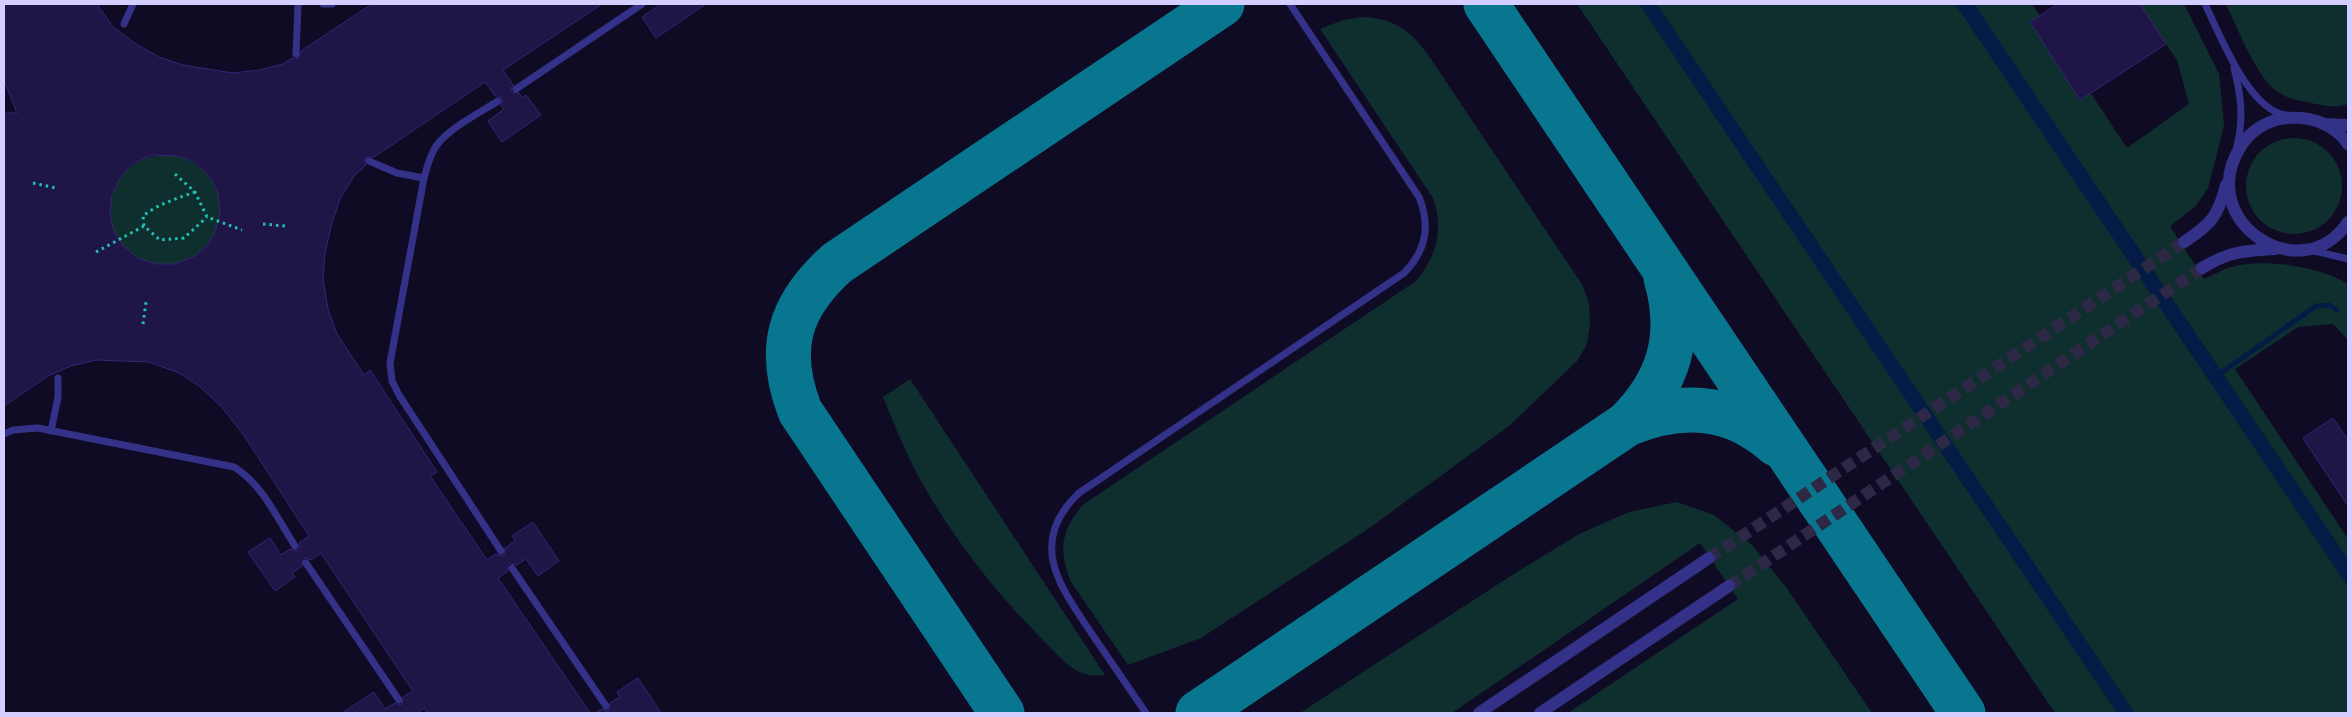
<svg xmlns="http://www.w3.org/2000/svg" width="2352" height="717" viewBox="0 0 2352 717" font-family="Jost,sans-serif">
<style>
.green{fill:#0e2f2e}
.water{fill:#041c45}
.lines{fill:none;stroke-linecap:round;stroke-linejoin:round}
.stream{stroke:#041c45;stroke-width:5}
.taxiway{stroke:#08768f;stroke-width:45}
.building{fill:#1f1547;stroke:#352576;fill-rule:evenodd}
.minor-tunnel{stroke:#2d2845;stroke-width:12;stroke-dasharray:12 6;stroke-linecap:butt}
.path{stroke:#21c1b7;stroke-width:3;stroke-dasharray:2.5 4;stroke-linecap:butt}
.service{stroke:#343189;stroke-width:7}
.minor{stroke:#343189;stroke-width:12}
</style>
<rect width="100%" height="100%" fill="#100b24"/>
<g class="green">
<path d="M1577 4H2032L2127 148 2189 104 2177 60 2138 4H2184L2219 74 2224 126 2208 188 2196 206 2170 226 2204 279C2212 276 2220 271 2228 268 2260 257 2321 266 2348 284V340L2333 324 2298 327 2235 369 2348 539V713H2055Z"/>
<path d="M2226 4H2348V104C2335 108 2324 106 2311 103 2299 101 2288 99 2278 92 2257 79 2237 27 2226 4Z"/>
<path d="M1363 17C1397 19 1412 32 1431 59L1583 286 1589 304 1590 324 1587 344 1577 361 1509 426 1368 529 1201 638 1128 665 1071 582C1058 550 1061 529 1084 504L1416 281C1437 255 1444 230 1433 198L1320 29 1343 20Z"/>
<circle cx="2294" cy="186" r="48"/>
<circle cx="165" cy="210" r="55"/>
<path d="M910 379 1105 675C1097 676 1090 676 1082 673 1068 668 1057 654 1047 644 998 596 955 541 921 481 906 454 895 426 883 397Z"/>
<polygon points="1677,502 1714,515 1752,545 1786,587 1872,713 1568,713 1738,599 1700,543 1452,713 1300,713 1509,577 1579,534 1629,512"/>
</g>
<g class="water">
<polygon points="1639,4 1657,4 2135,713 2117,713"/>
<polygon points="1955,4 1974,4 2348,559 2348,587"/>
</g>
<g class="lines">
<polyline class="stream" points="2218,375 2316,306 2329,305 2337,310"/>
<g class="taxiway">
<polyline points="1486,4 1963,713"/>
<path d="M1627 424C1681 402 1731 404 1776 444"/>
<path d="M1002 713 800 411C776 349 789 306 837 263L1222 4"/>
<path d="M1198 713 1627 424C1669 382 1683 336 1666 278"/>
</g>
</g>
<g class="building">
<path d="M4 4H97L113 27 136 44 159 57 183 65 233 73 259 70 283 64 292 58 298 59 301 51 372 4H602L503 70 513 85 511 89 512 92 519 93 522 98 526 95 541 115 502 142 488 121 504 109 501 105 503 100 500 96H495L485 82 374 157H365L364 161 366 165 354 176 340 199 331 226 325 253 323 279 328 309 337 334 364 375 370 370 437 472 430 476 487 560 496 554 501 556 504 555 505 548 515 541 512 536 533 522 559 561 538 576 526 559 517 565 509 563 507 566 508 571 498 578 590 713H428L424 708 417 713H342L374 692 385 709 395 703 399 705 402 704 403 697 413 691 321 553 311 560 306 558 303 559 302 566 292 573 295 577 275 591 248 552 270 538 281 555 290 549 296 551 300 548 299 543 309 536 245 437 221 406 199 386 179 373 149 362 96 360 71 366 48 376 4 406V113H17L4 80ZM152 155 179 156 196 163 210 177 218 194 220 214 215 232 208 245 193 257 175 264H156L138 258 123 246 113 229 110 213 112 194 121 176 134 163Z"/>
<polygon points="661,4 706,4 656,38 642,17"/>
<polygon points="2058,4 2140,4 2166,44 2080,100 2030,22"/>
<polygon points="2333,418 2348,440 2348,506 2303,438"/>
<polygon points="638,678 661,713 595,713 602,709 606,711 609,710 610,703 620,697 617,692"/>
</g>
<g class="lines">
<g class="minor-tunnel">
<polyline points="1709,558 2184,242"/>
<polyline points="1729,586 2202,268"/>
</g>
<g class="path">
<polyline points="175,174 195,192 207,217 242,230"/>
<polyline points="33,183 56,188"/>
<path d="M195 192C178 198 156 205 143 216L144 226 160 240 184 238 207 217"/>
<polyline points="263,224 285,226"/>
<polyline points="96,252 144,226"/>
<polyline points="143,324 146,302"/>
</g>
<g class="service">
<polyline points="323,4 332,4"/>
<path d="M2205 4C2219 33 2249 111 2286 115"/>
<polyline points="124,24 133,4"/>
<polyline points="296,54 298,4"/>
<path d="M2234 68C2241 95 2244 118 2237 146"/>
<polyline points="516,89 642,4"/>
<path d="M498 101C481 112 449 128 437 145 430 154 427 167 424 178L390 363 392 381 399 395 501 551"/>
<polyline points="369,161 397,173 424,178"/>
<polyline points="2310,250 2348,259"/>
<polyline points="51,431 58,397 58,378"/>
<path d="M4 434 13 430 38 428 234 467C262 484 277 518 295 546"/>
<polyline points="306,563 399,700"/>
<polyline points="512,568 606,706"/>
<path d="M1146 713C1129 688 1112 663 1094 637 1062 589 1025 544 1079 493L1404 273C1426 251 1431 226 1419 197L1290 4"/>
</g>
<g class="minor">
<polyline points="2325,124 2348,125"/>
<path d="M2348 144C2335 125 2312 116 2288 118 2269 119 2251 130 2241 146 2193 220 2301 292 2348 222"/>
<path d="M2184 242C2211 224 2218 217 2226 185"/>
<path d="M2202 268C2230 251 2243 251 2275 249"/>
<polyline points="1479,713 1709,558"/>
<polyline points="1540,713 1729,586"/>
</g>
</g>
<rect width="2352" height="717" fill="none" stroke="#d4cfff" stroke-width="10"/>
</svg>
